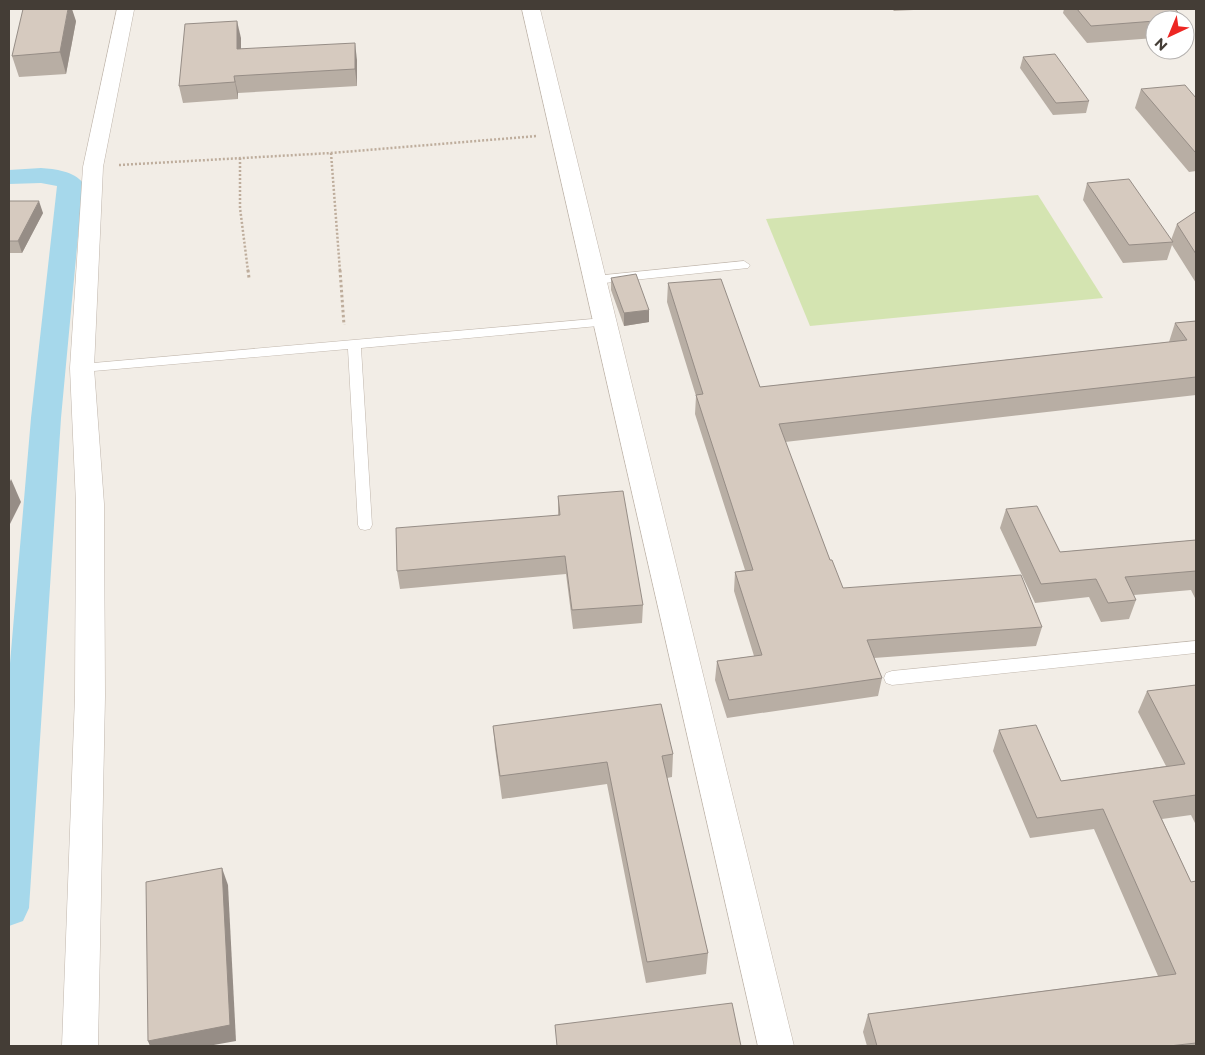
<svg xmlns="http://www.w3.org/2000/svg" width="1205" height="1055" viewBox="0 0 1205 1055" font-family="Montserrat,sans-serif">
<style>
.green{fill:#d4e4b1}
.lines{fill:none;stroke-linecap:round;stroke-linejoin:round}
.canal{fill:#a6d8eb;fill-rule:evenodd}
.service-casing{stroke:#c0b6ac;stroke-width:1}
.minor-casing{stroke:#c0b6ac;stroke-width:1}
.path-far1{stroke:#bead9c;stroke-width:2.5;stroke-dasharray:2 2;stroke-linecap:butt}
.path{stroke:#bead9c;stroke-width:3;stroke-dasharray:2.5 2.5;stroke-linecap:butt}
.service{fill:#fff;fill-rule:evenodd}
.minor{fill:#fff;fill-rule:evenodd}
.wall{fill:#b8aea4}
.shaded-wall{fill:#968d86}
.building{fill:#d6cabf;stroke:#968d86}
</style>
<rect width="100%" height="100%" fill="#f2ede6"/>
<polygon class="green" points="1038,195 1103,298 810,326 766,219"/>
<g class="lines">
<path class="canal" d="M41 168C55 169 74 171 83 183L61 418 29 908 23 921 9 926V675L31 418 57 186 41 183 9 184V170Z"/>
<g class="service-casing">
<g id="service">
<polygon points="744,261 750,265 748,268 595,284 589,280 595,276"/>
<polygon points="604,318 609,319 610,322 609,325 361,348 372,525 370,529 365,530 360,529 358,525 348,349 82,372 77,371 75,368 77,365 82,364"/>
<polygon points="1196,641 1196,653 892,685 886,683 884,678 886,673 892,671"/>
</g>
</g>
<g class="minor-casing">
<g id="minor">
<polygon points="117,9 134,10 103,167 94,368 104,504 105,696 98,1046 62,1046 75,696 76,504 70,368 83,167"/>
<polygon points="522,9 540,9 794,1046 758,1046"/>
</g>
</g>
<g class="path-far1">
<polyline points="331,153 340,271"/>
<polyline points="240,158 240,208 248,271"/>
<polyline points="119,165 331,153 537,136"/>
</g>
<g class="path">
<polyline points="248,270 249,278"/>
<polyline points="340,270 344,325"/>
</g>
<use href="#service" class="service"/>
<use href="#minor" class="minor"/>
</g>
<g class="wall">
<polygon points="892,9 933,9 894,11"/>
<polygon points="1064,9 1175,9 1184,19 1184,20 1155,20 1155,38 1087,43 1063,13"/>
<polygon points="76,21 66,74 19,77 12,56"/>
<polygon points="241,38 241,49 357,60 357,86 238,93 238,99 183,103 179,86"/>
<polygon points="1023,57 1089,101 1086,113 1053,115 1020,68"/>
<polygon points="1141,89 1196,98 1196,171 1189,172 1135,108"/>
<polygon points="1087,183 1171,240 1177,224 1196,214 1196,283 1172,245 1167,260 1123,263 1083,200"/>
<polygon points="9,201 43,213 22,253 9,253"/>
<polygon points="611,278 649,322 624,326 611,290"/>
<polygon points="668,283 760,387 1169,342 1175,323 1196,321 1196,395 785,442 830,560 843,588 1042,627 1036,646 874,658 882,678 878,696 727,718 715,680 717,661 754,656 734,591 735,572 745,570 695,414 696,396 667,302"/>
<polygon points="558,496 643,605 642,623 573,629 566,574 400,589 397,571 558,515"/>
<polygon points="1006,509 1060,552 1196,540 1196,600 1191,590 1134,595 1136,600 1129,619 1101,622 1089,597 1035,603 1000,528"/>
<polygon points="1196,685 1196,823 1195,823 1191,815 1162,819 1191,882 1196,881 1196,1046 867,1046 863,1032 868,1014 1158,976 1094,829 1030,838 993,751 999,730 1061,781 1166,766 1138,712 1147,691"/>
<polygon points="493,726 673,754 672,777 667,778 708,953 706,974 646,983 607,784 502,799 495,748"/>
</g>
<g class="shaded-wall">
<polygon points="68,9 72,9 76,21 66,74 60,52"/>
<polygon points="237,21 241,38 241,66 237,49"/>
<polygon points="355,43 357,60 357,86 355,69"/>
<polygon points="234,76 238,93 238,99 235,82"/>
<polygon points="39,201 43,213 22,253 18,241"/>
<polygon points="649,310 649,322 624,326 624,313"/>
<polygon points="11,479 21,502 9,526 9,484"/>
<polygon points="222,868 228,885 236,1041 208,1046 150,1046 148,1041"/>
</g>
<g class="building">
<polygon points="23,9 68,9 60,52 12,56"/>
<polygon points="1077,9 1175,9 1184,19 1155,20 1155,21 1091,26"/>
<polygon points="237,21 237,49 355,43 355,69 234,76 235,82 179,86 185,24"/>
<polygon points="1055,54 1089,101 1056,103 1023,57"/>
<polygon points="1185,85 1196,98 1196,152 1195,152 1141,89"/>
<polygon points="1129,179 1173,242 1129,245 1087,183"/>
<polygon points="9,201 39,201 18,241 9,241"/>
<polygon points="1195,212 1196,214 1196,254 1177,224"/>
<polygon points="636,274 649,310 624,313 611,278"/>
<polygon points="721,279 760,387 1187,340 1175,323 1196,321 1196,377 779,424 830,560 832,560 843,588 1021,575 1042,627 867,640 882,678 729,700 717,661 762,655 735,572 753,570 696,395 703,394 668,283"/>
<polygon points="623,491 643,605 572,610 565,556 397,571 396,528 560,515 558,496"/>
<polygon points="1037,506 1060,552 1196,540 1196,571 1125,577 1136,600 1108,603 1096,579 1041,584 1006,509"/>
<polygon points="1196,685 1196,795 1153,801 1191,882 1196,881 1196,1043 1169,1046 877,1046 868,1014 1176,974 1103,809 1037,818 999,730 1036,725 1061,781 1185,764 1147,691"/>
<polygon points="661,704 673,754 662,756 708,953 647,962 607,762 500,776 493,726"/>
<polygon points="222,868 230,1025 148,1041 146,882"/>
<polygon points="732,1003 741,1046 557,1046 555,1025"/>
</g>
<rect width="1205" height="1055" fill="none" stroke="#443d36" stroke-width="20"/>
<g transform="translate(1170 35) rotate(224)"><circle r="24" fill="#ffffff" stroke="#b4b1af"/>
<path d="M0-4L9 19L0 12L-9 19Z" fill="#ed2623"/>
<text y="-8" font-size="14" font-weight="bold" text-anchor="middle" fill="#443d36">N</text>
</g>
</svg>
